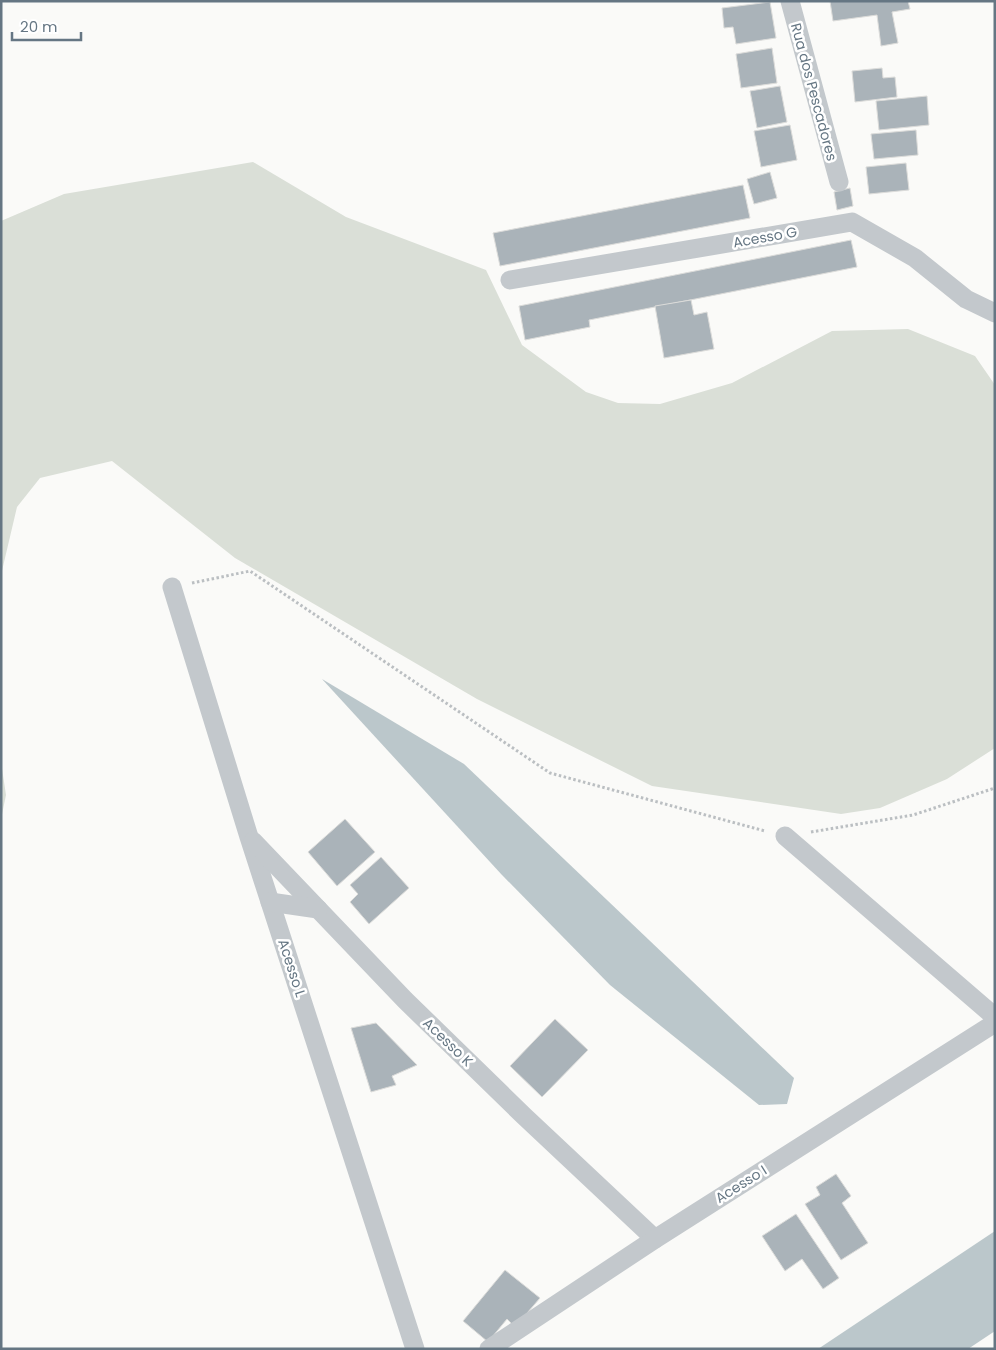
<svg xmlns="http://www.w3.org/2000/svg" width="996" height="1350" viewBox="0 0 996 1350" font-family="Poppins,sans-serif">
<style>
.green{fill:#dadfd7}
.water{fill:#bbc7cb}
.building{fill:#aab3b9;stroke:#dcdcda}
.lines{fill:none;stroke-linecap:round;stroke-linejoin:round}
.path{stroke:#bbbfc2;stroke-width:3;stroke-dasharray:2.5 2.5;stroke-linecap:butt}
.minor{stroke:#c3c8cc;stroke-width:19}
.labels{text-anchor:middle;stroke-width:5;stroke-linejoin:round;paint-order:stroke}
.street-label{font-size:14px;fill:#657683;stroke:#fff}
</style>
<rect width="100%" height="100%" fill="#fafaf8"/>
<g class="green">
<polygon points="253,162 346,217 486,270 522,345 586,392 618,403 660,404 732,383 832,331 908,329 975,356 995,385 995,748 947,779 880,808 841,814 652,786 477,699 235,558 112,461 40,478 17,507 1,575 1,221 64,194"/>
<polygon points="1,762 6,795 1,819"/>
</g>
<g class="water">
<polygon points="322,679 464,764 794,1078 787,1104 759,1105 610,985 502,875"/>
<polygon points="995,1231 995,1331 968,1349 818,1349"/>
</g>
<g class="building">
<polygon points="830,1 908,1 910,9 892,12 898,43 881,46 877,15 833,21"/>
<polygon points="770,2 776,38 736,44 733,27 724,28 722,8"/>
<polygon points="772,48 777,83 741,88 736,54"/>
<polygon points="882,68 883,78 895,77 897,97 855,102 852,71"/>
<polygon points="780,86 787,122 757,128 750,91"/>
<polygon points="927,96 929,125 879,130 876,101"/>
<polygon points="790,125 797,160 761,167 754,131"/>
<polygon points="916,130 918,155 874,159 871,134"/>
<polygon points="906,163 909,190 869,194 866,167"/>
<polygon points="770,172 777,198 754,204 747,179"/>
<polygon points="743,185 750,218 500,266 493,233"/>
<polygon points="850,188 853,206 837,210 834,192"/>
<polygon points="851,240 857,267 589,320 590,327 525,340 519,306"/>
<polygon points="691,300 694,315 707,312 714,349 664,358 655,306"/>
<polygon points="345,819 375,852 337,886 308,852"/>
<polygon points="381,857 409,888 369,924 350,902 358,894 350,885"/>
<polygon points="555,1019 588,1050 542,1097 510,1066"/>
<polygon points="376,1023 417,1065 392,1076 396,1085 371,1092 351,1028"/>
<polygon points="836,1174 851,1196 842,1203 868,1243 841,1260 805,1204 820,1195 816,1187"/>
<polygon points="796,1214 839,1278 823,1289 802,1259 785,1271 762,1236"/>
<polygon points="505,1270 540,1298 515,1327 507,1319 488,1342 463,1321"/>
</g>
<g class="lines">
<g class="path">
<polyline points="192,583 250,571 550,773 765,831"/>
<polyline points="811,832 913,815 995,788"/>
</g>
<g class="minor">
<polyline points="790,1 839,182"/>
<polyline points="510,280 852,222 915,258 966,299 995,313"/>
<polyline points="172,587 249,837 415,1349"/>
<polyline points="785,836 995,1017"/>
<polyline points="253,841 405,1000 524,1116 655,1239"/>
<polyline points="270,902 318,909"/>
<polyline points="489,1349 655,1239 995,1023"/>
</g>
</g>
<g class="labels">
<g class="street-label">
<text transform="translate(814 92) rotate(75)" y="5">Rua dos Pescadores</text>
<text transform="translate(765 237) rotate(-10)" y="5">Acesso G</text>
<text transform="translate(292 968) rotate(72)" y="5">Acesso L</text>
<text transform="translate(448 1042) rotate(44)" y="5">Acesso K</text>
<text transform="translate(741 1184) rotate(-32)" y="5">Acesso I</text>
</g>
</g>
<rect width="996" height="1350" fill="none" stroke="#657683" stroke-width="5"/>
<path d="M12 32v8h69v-8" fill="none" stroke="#657683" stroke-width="2.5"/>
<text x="20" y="32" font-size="15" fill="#657683" stroke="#ffffff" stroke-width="4" paint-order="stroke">20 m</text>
</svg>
